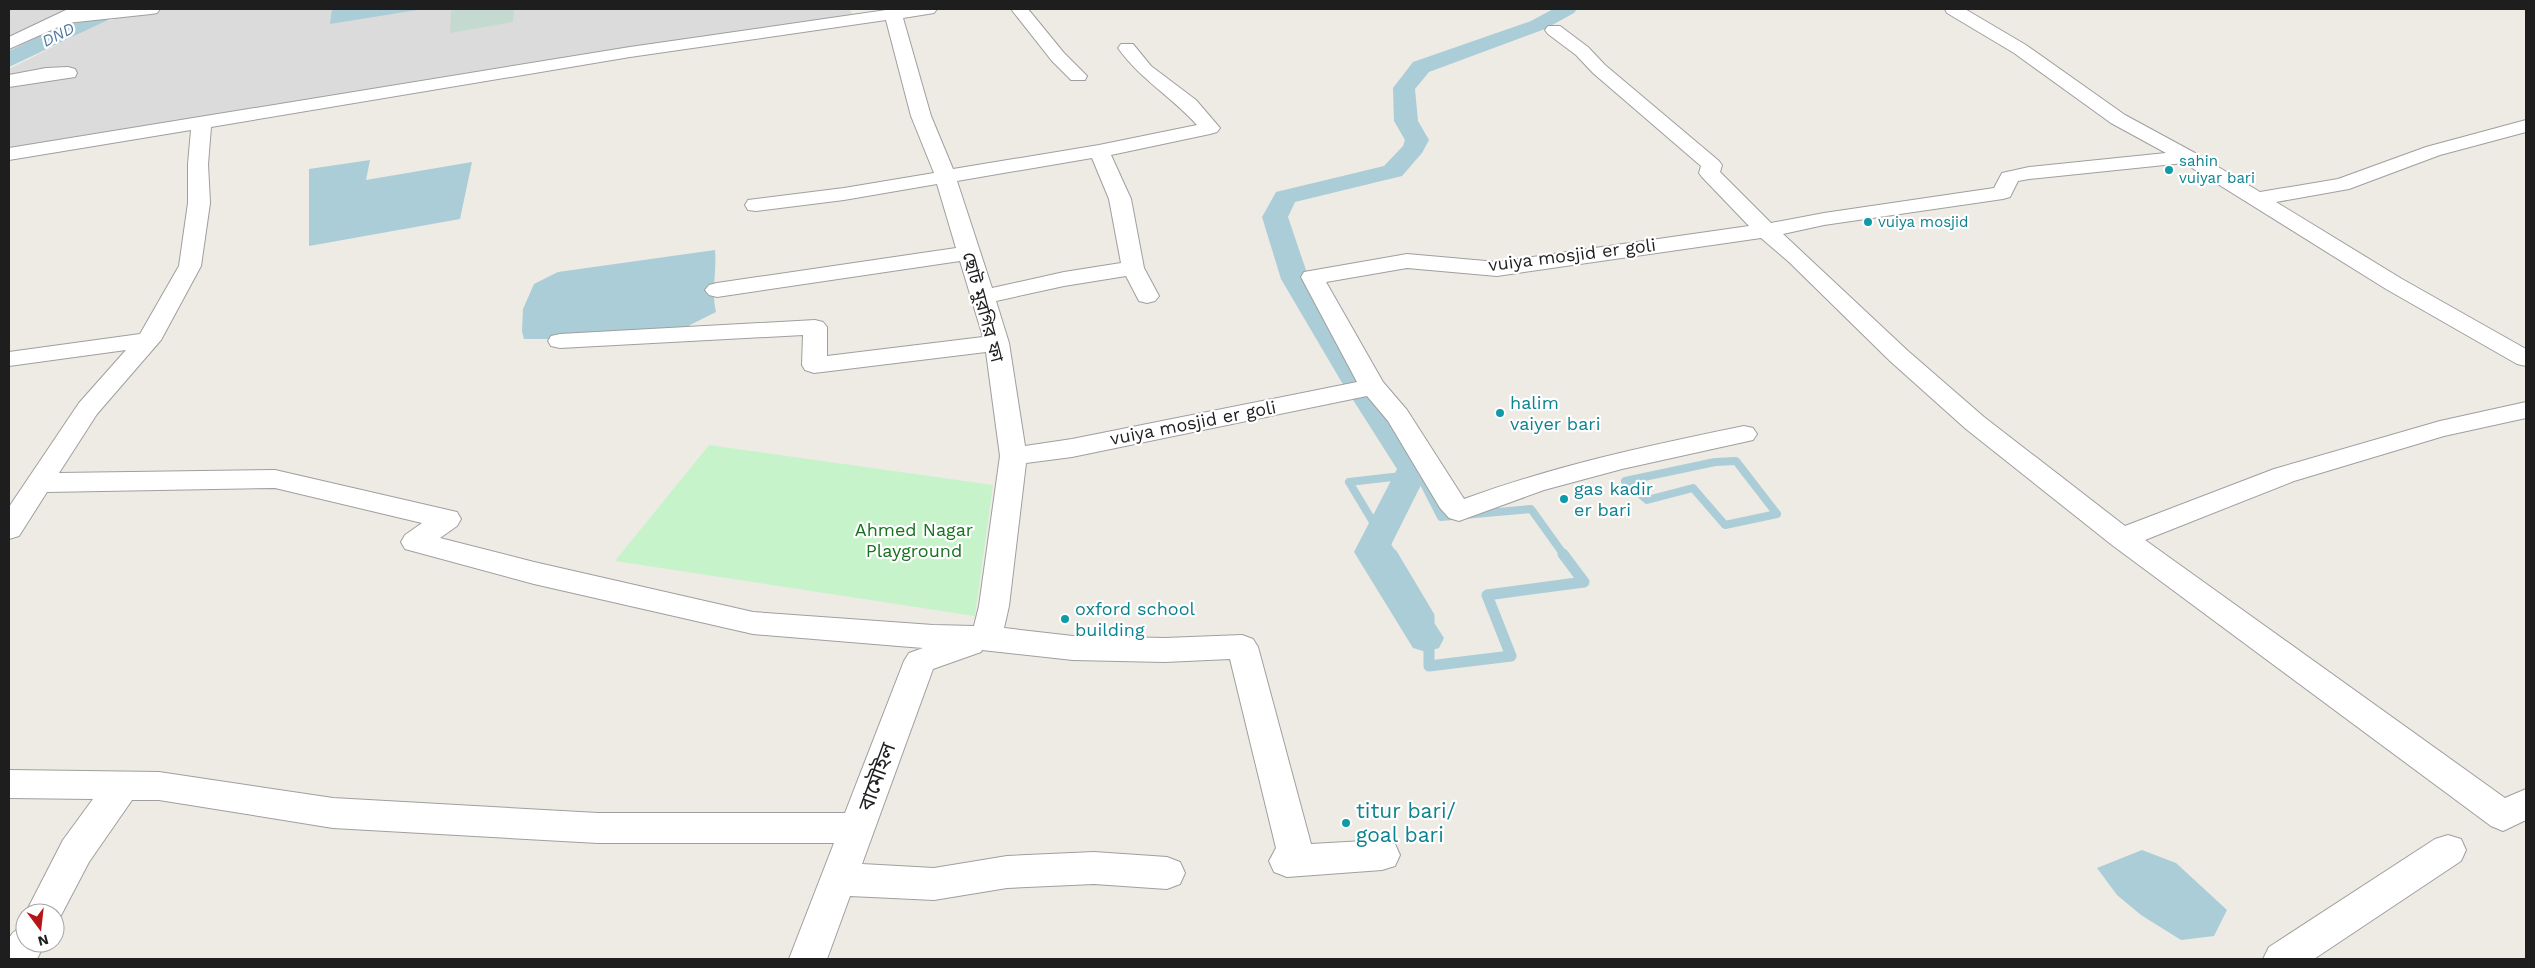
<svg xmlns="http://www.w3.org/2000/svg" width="2535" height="968" viewBox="0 0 2535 968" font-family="'Work Sans','Noto Sans Bengali',sans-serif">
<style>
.residential{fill:#dcdbdb}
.wetland{fill:#c4dad0}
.park{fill:#c6f3ca}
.water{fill:#aacdd7}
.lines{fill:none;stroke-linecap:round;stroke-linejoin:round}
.stream-far1{stroke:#aacdd7;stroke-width:8}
.stream{stroke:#aacdd7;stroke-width:11}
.canal{fill:#aacdd7;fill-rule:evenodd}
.minor-casing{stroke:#9f9f9f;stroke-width:2}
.minor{fill:#fff;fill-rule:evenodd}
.culture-dot{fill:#0f9aa8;stroke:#fff;stroke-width:2}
.labels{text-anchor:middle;stroke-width:4.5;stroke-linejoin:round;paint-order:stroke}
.far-culture-label{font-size:15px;fill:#0d838f;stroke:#fff;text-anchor:start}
.far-water-label{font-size:16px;font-style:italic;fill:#51779c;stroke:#fff}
.street-label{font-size:18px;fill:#1e1e1e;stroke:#fff}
.culture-label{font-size:18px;fill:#0d838f;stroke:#fff;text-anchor:start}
.park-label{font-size:18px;fill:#17711e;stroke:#fff}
.near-street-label{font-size:21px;fill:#1e1e1e;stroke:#fff}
.near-culture-label{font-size:21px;fill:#0d838f;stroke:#fff;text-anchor:start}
</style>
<rect width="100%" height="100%" fill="#eeebe5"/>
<g class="residential">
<polygon points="9,9 67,9 9,37"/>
<polygon points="160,9 850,9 853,17 189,121 9,153 9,69 105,21 113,20 127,12"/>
</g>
<polygon class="wetland" points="451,9 514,9 513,22 450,33"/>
<polygon class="park" points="709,445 993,485 975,616 615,561"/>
<g class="water">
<polygon points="98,9 126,9 108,20 9,67 9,51 58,27 73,23"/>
<polygon points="332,9 423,9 330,24"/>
<polygon points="370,160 366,180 472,162 460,219 309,246 309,169"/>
<path d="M715 250C717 271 711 291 716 312L690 325 684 332 562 339H524L522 331 523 309 534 284 558 272Z"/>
<polygon points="2142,850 2176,863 2227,910 2214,936 2181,940 2141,915 2117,895 2097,868"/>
</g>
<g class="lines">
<g class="stream-far1">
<polygon points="1736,461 1777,514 1725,525 1693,488 1647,500 1625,481 1715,462"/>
<polyline points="1393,555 1349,482 1419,474 1441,517 1531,509 1564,555"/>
</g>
<polyline class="stream" points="1392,554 1429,616 1429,666 1511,656 1487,595 1584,582 1563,554"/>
<polygon class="canal" points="1553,9 1577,9 1574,13 1545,29 1429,72 1415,89 1418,121 1429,140 1422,153 1402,176 1295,202 1288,217 1309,279 1371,381 1429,469 1388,551 1444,638 1439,648 1426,652 1413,648 1354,552 1397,469 1341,381 1281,279 1262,217 1276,192 1384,166 1403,146 1405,140 1394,121 1393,88 1413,62 1531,21"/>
<g class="minor-casing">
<g id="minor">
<polygon points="68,9 160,9 157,13 151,14 67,23 9,49 9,37"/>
<path d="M893 9H937L934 13 903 18 931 116 953 169 1099 145 1197 125C1172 97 1140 79 1118 48L1121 44H1133L1151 66 1196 100 1220 128 1217 132 1210 134 1111 155 1131 199 1144 268 1159 296 1155 301 1147 303 1139 301 1126 276 1064 286 996 301 1009 343 1025 446 1072 439 1357 382 1301 277 1304 272 1407 254 1497 262 1749 226 1702 177 1699 173 1701 166 1593 73 1576 55 1548 34 1545 30 1548 26H1560L1588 47 1605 65 1719 161 1722 165 1720 172 1771 223 1824 213 1994 188 2002 173 2029 167 2166 153 2111 123 2014 53 1947 13 1945 9H1965L2026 45 2125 115 2195 153 2260 192 2338 179 2426 147 2526 120V132L2440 155 2349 189 2276 202 2402 279 2526 349V366L2517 364 2386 289 2184 163 2029 179 2018 181 2010 197 2003 199 1824 225 1783 234 1908 351 1984 417 2125 526 2274 469 2440 421 2526 402V418L2444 436 2294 481 2145 540 2505 798 2526 789V820L2503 831 2491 826 2112 545 1966 429 1890 361 1789 262 1761 238 1497 276 1407 268 1326 282 1383 382 1407 410 1464 499C1557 465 1647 446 1744 426L1753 428 1757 434 1753 440 1622 469 1544 490 1459 521 1449 518 1440 508 1388 421 1367 396 1072 457 1026 463 1009 606 1004 628 1073 636 1165 638 1242 635 1253 639 1258 647 1311 844 1382 840 1395 844 1400 855 1395 866 1382 870 1287 877 1274 872 1269 861 1276 848 1230 659 1165 662 1073 660 982 650 981 652 933 669 862 864 934 868 1007 856 1094 852 1167 857 1180 862 1185 873 1180 884 1167 889 1094 884 1007 888 934 900 850 896 827 959H789L834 843H598L333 828 159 800H132L89 862 56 925 55 913 25 914 63 840 93 799 9 798V770L159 772 333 798 598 813H845L904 661 909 653 923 648 753 634 534 584 405 549 401 542 405 535 422 523 275 488 47 492 19 536 9 539V507L79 403 126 350 9 366V352L140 334 179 266 188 203V164L191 130 9 160V148L630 47ZM886 20 911 116 934 173 844 188 748 200 745 205 748 210 756 211 844 200 937 184 956 248 717 283 709 285 705 290 709 295 717 297 960 261 983 337 827 356V327L823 322 815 320 560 334 551 336 548 341 551 346 560 348 803 335 802 365 805 370 814 373 986 352 1000 456 979 606 974 626 933 625 753 612 534 562 440 538 457 526 461 519 457 512 275 470 59 473 97 414 161 340 201 266 210 203 208 164 211 127 630 57ZM1092 158 1109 199 1121 263 1064 272 992 288 957 181Z"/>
<polygon points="1011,9 1028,9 1064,53 1087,76 1085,80 1071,80 1052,61"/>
<polygon points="68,67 75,69 77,73 75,77 9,87 9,75 46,68"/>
<polygon points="2448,835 2461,839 2466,850 2461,861 2314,959 2263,959 2269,947 2435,839"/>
<path d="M25 926V943H45L37 959H9C9 940 5 934 25 926Z"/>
</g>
</g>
<use href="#minor" class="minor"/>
</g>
<g class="culture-dot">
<circle cx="2169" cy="170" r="5"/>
<circle cx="1868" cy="222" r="5"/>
<circle cx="1500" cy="413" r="5"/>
<circle cx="1564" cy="499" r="5"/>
<circle cx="1065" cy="619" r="5"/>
<circle cx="1346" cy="823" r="5"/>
</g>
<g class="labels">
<g class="far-culture-label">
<text x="2179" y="166">sahin<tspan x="2179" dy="17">vuiyar bari</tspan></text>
<text x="1878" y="227">vuiya mosjid</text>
</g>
<g class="far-water-label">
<text transform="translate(58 34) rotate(-27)" y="6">DND</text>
</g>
<g class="street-label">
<text transform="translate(1572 255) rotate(-7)" y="6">vuiya mosjid er goli</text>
<text transform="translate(983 307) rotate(75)" y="6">ছোট মুরগির ফা</text>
<text transform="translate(1193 423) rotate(-11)" y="6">vuiya mosjid er goli</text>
</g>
<g class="culture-label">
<text x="1510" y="409">halim<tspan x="1510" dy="21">vaiyer bari</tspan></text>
<text x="1574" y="495">gas kadir<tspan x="1574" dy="21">er bari</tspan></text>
<text x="1075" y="615">oxford school<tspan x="1075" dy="21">building</tspan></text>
</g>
<g class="park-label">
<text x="914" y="536">Ahmed Nagar<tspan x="914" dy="21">Playground</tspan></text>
</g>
<g class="near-street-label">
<text transform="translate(877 777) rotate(-70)" y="7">বামৌইল</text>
</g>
<g class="near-culture-label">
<text x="1356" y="818">titur bari/<tspan x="1356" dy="24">goal bari</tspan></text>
</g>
</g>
<rect width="2535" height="968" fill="none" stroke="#1e1e1e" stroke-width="20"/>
<g transform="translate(40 928) rotate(165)"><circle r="24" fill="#ffffff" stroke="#a5a5a5"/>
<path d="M0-4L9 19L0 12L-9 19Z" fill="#b61516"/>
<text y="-8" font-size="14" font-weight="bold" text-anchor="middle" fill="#1e1e1e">N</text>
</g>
</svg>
